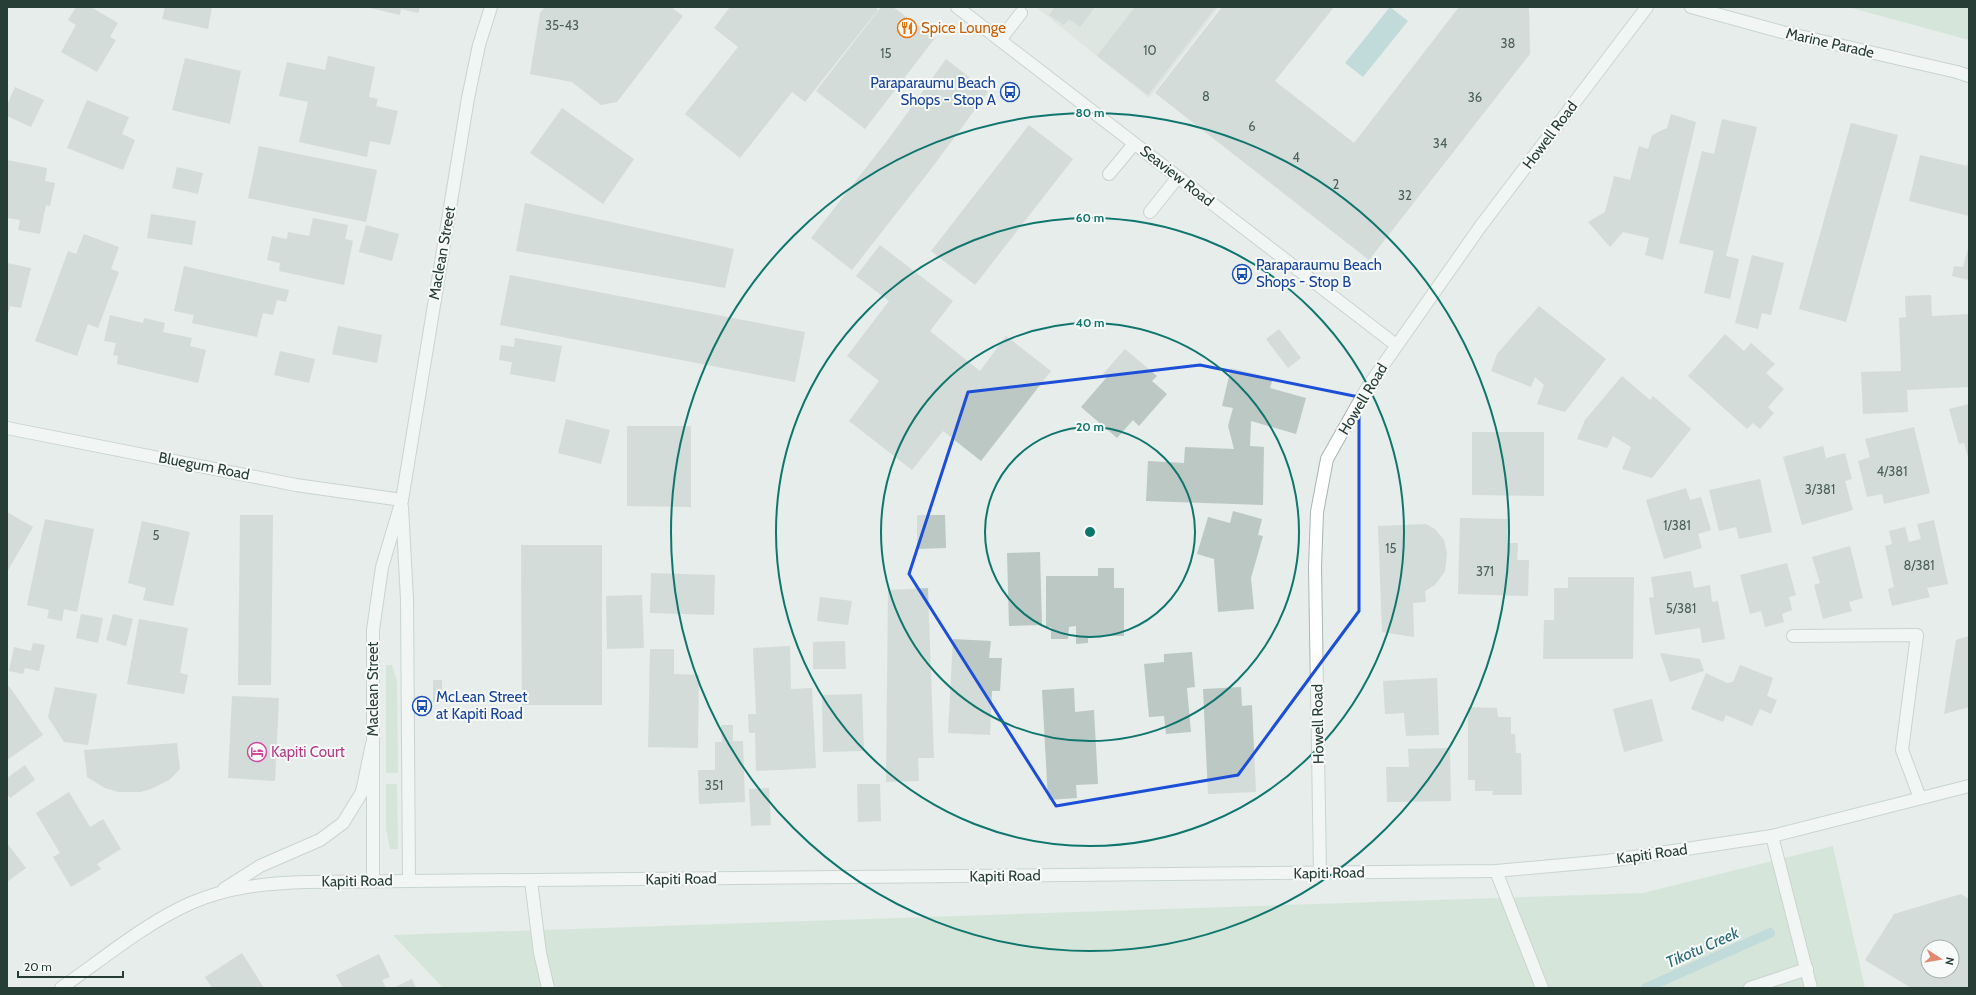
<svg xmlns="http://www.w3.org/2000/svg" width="1976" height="995" viewBox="0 0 1976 995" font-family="Cabin,sans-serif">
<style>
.built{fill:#d5ddd9}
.green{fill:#c2dcc8}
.water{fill:#96c5cb}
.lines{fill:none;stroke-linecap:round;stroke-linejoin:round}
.stream{stroke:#96c5cb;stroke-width:10}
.building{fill:#bcc8c3;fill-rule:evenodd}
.lane-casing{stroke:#a9b5b1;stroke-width:14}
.street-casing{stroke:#a9b5b1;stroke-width:14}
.secondary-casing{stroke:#a6b8b1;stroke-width:14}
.lane{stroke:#fff;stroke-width:12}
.street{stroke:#fff;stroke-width:12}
.secondary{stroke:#fff;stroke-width:12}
.marked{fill:none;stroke:#1d4ed8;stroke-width:3;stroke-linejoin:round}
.ring{fill:none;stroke:#0f766e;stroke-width:2}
.labels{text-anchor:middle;stroke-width:4;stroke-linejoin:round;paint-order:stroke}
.number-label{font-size:13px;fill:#4c605a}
.food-label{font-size:15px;fill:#c56008;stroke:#f7faf8;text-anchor:start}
.street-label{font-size:15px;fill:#273e37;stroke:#f7faf8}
.transit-label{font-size:15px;fill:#164399;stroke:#f7faf8;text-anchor:start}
.hotel-label{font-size:15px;fill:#b23c85;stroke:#f7faf8;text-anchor:start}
.water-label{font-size:16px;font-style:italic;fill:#286973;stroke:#f7faf8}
.centre{fill:#0f766e;stroke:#f7faf8;stroke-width:2}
.ring-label{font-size:12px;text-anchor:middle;font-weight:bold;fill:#0f766e;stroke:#f7faf8;stroke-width:4;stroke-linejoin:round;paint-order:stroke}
</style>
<rect width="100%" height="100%" fill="#e6edea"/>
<polygon class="built" points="1036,7 1219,7 1149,98"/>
<g class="green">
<polygon points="1846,7 1969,7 1969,40 1848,7"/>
<polygon points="386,665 392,665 397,681 398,773 386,773"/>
<polygon points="386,784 397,784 398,849 390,849 386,828"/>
<polygon points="1833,846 1865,988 443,988 393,935 1643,893"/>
</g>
<polygon class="water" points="1390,7 1408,21 1363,77 1345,63"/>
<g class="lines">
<polyline class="stream" points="1646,988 1770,933"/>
</g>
<g class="building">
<polygon points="76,7 91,7 118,23 110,37 116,40 97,72 61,52 76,25 68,20"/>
<polygon points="165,7 212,7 208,29 162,19"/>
<polygon points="366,7 420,7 418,13 401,9 400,15"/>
<polygon points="545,7 671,7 683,16 617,102 601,105 572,82 530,74 540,13"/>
<polygon points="730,7 875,7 878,10 805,102 792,92 740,158 685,114 738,47 714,28"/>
<polygon points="881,7 893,7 935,38 865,129 816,91"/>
<polygon points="1055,7 1095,7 1080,27 1069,19 1064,25 1049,15"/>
<polygon points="1135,7 1216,7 1148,95 1097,56"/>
<polygon points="1222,7 1334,7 1275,81 1354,143 1459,7 1527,7 1529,9 1530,54 1369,260 1155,93"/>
<polygon points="328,56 375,67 369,97 378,99 376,106 398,111 390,145 370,141 367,157 299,142 308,102 279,96 287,62 325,70"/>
<polygon points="185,58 241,71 230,124 172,110"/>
<polygon points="946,59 988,92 931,169 852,270 811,238 890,137"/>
<polygon points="15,87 44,100 31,127 7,116 7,105"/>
<polygon points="87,100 129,117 122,134 135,140 123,170 67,148"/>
<polygon points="562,108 634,159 603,204 530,153"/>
<polygon points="1671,114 1696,122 1663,260 1645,255 1649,238 1623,232 1610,247 1588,222 1605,212 1614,176 1630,180 1639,146 1648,149 1652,135 1667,128"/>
<polygon points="1722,119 1757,127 1726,256 1739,259 1730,299 1704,293 1714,251 1679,243 1702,151 1714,154"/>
<polygon points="1851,123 1898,135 1846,322 1799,309"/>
<polygon points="1029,125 1073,159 975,285 931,251"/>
<polygon points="259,146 377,170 366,222 248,198"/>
<polygon points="1920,155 1967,166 1969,158 1969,216 1909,201"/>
<polygon points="7,160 47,168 45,181 55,183 50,206 46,205 40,234 18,230 20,220 7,218"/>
<polygon points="177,167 203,173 198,194 172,188"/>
<polygon points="525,203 734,249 725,288 516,251"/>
<polygon points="151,214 196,221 192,245 147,238"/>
<polygon points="313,218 348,225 345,239 353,241 344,285 279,271 280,263 267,260 272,236 287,239 288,232 309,236"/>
<polygon points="366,225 399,234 392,261 359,252"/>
<polygon points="84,234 119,247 111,269 119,272 98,328 88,324 77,356 35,341 68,251 76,254"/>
<polygon points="880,245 953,301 930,331 980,371 1006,336 1051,371 981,461 943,431 912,470 849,421 879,381 847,356 889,301 856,276"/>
<polygon points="1969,245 1969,280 1952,276 1954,266 1963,267"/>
<polygon points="1752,255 1784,263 1771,315 1762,313 1758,329 1735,323"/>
<polygon points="7,263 31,268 21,308 10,306 8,314"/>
<polygon points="184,266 289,290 286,302 277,300 273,315 263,313 257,337 192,323 194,315 174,311"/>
<polygon points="510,275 805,332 795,382 500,325"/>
<polygon points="1931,295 1932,316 1969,314 1969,387 1907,390 1908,412 1863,414 1861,372 1901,371 1899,318 1906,317 1905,296"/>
<polygon points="1539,306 1606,359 1565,412 1537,404 1544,385 1535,377 1531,387 1491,371 1497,354"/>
<polygon points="110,315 143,323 144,318 165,323 163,332 192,338 190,346 206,350 198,383 117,364 118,356 113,355 116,343 104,341"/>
<polygon points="338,326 382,335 377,363 332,354"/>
<polygon points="1279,329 1301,358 1288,368 1266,339"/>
<polygon points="1725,334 1744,351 1751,343 1775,364 1766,373 1784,389 1768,407 1774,413 1760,429 1753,423 1747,429 1688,376"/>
<polygon points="515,338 562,346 555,382 510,374 512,362 499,360 501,345 514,347"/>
<polygon points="1125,349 1157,376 1152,381 1167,394 1139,426 1133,420 1117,438 1081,407 1107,377 1103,374"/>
<polygon points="280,351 315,359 309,383 274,375"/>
<polygon points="1231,368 1273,378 1270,388 1306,398 1296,434 1251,421 1250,446 1264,447 1263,505 1146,501 1148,461 1184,463 1185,447 1234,449 1228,426 1233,408 1222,406"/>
<polygon points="1622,376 1650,400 1653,396 1691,429 1652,478 1622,469 1631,447 1613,436 1607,448 1577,439 1585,420"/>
<polygon points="1969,404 1969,461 1964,443 1959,444 1949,409"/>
<polygon points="566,419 610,430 601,464 558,453"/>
<polygon points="627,426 691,426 691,507 627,506"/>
<polygon points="1914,427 1930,493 1884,504 1882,494 1867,497 1858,461 1870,457 1865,439"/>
<polygon points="1472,432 1544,432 1544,496 1472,495"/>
<polygon points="1823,446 1826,458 1845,453 1852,479 1845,481 1853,510 1802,525 1783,457"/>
<polygon points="1760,479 1772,532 1739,539 1736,527 1719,531 1709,490"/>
<polygon points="1686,488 1690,500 1701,497 1711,530 1698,534 1702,548 1664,559 1646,500"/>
<polygon points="1233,511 1262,519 1258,535 1263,536 1251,578 1254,609 1218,612 1214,559 1197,554 1208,517 1230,523"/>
<polygon points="7,512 33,527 7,572"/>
<polygon points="240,515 273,515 271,685 238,685"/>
<polygon points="917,515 945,515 946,548 917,549"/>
<polygon points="1460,518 1508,519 1507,543 1518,543 1517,560 1529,560 1528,596 1458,594"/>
<polygon points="45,519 94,529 77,612 64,609 62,621 47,618 49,610 27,605"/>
<polygon points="1934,520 1948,584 1927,588 1930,597 1892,606 1888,589 1894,587 1885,546 1892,544 1889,531 1905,527 1909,542 1921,539 1917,524"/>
<polygon points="142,521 190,532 173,606 143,600 146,588 128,583"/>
<polygon points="1426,524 1435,529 1444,540 1447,554 1445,571 1435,585 1425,591 1426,602 1413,603 1414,637 1382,632 1378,526"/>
<polygon points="521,545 602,545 602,705 522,705"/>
<polygon points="1850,546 1863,598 1849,602 1852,611 1823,619 1814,585 1820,583 1812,557"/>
<polygon points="1040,552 1042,625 1009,626 1007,553"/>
<polygon points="1787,563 1796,595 1789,597 1792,610 1782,614 1784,622 1765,627 1761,611 1750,614 1740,575"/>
<polygon points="1098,568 1114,568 1114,588 1124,588 1124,636 1088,636 1088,643 1076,644 1076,626 1069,627 1068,639 1051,639 1051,627 1046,627 1046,576 1098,576"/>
<polygon points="1691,571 1694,588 1710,585 1712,602 1718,601 1725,639 1702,643 1700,628 1655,635 1649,598 1654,597 1651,577"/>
<polygon points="651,573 715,575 714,615 650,613"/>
<polygon points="1568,577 1634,577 1633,659 1543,659 1544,620 1554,620 1554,588 1568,588"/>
<polygon points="928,588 934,758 918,758 919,781 886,782 888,590"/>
<polygon points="642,595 644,648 607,649 606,596"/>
<polygon points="820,597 852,601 848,625 817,621"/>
<polygon points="81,614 103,618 98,643 76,638"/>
<polygon points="113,614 133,619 126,646 106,640"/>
<polygon points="139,619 188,628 180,673 188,675 184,694 127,684"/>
<polygon points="1969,636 1969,707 1944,714 1956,640"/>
<polygon points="953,639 991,641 989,658 1002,658 1000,691 992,691 990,735 948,733"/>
<polygon points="845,641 846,669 813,669 813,642"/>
<polygon points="33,643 45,645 39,671 25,668 23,674 9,671 14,647 31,651"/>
<polygon points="790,646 791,689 812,688 816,768 756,771 755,733 749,733 748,714 756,714 753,648"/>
<polygon points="650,649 674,649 674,674 699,675 698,748 648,747"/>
<polygon points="1192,652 1195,687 1187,688 1191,732 1166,734 1164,716 1149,717 1144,664 1164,662 1164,654"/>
<polygon points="1660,653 1700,659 1704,671 1670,682"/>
<polygon points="1740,665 1773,678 1767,696 1777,700 1771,714 1760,709 1752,726 1726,715 1723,722 1691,709 1706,673 1727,683 1733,682"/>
<polygon points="1437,678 1439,735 1406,736 1404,713 1385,714 1383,681"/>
<rect x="433" y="680" width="9" height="22"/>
<polygon points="9,686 43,735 7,760 7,687"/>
<polygon points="55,687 97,694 88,745 64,742 48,717"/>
<polygon points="1241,687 1242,706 1252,705 1256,792 1208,794 1203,689"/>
<polygon points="1074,688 1075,712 1094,710 1098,784 1076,785 1077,798 1048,800 1042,690"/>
<polygon points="862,694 864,751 823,752 822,695"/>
<polygon points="232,696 279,698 275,781 228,778"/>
<polygon points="1652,699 1663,741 1624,752 1613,709"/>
<polygon points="1468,707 1497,708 1498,717 1511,717 1511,734 1515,734 1516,753 1521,753 1522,795 1492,795 1493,791 1475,791 1475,780 1468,780"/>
<polygon points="721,725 733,725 733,741 743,741 745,802 699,804 698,770 715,770 715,742 722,742"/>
<polygon points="177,743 180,769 169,780 151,789 140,792 118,792 105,788 87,777 84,750"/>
<polygon points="1450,748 1451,801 1387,802 1386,767 1409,767 1408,749"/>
<polygon points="25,765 35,780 10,798 7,794 7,778"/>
<polygon points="857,784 880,784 881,821 858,822"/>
<polygon points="769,788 771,825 751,826 749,789"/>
<polygon points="69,792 90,827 103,819 121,849 97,864 101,869 71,887 53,857 60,853 36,813"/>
<polygon points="7,843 26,868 7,882"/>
<path d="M1961 894 1969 899V988H1911L1865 960 1894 914ZM1928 947H1952V971H1928Z"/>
<polygon points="242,953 264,988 212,988 205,977"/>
<polygon points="379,954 390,977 382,980 386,988 343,988 336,975"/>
<polygon points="412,979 416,988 393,988"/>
</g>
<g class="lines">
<g class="lane-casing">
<g id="lane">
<polyline points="1000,40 1021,13"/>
<polyline points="1109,174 1134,144"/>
<polyline points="1150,212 1178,177"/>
<polyline points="1772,836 1811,988"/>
<polyline points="1496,871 1542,988"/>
<polyline points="531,881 540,953 548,988"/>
<polyline points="1750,988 1807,969"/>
</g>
</g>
<g class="street-casing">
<g id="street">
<polyline points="957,7 1396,345"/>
<polyline points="7,428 296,485 402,500"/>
<polyline points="402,507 407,599 409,881"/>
<polyline points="1793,636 1917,635 1902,750 1920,798"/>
<polyline points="1320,873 1315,567 1317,512 1327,459 1367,388 1480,227 1647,7"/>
<polyline points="373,881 373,630 382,567 402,500 468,98 479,45 491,7"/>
</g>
</g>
<g class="secondary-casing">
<g id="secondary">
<polyline points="1691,7 1782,32 1957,72 1969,76"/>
<polyline points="224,889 260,866 320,840 343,823 362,792 372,744"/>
<path d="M61 988C103 959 144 924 191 903 228 887 267 883 307 882L1496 871 1607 861 1772 836 1969 786"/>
</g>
</g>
<use href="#lane" class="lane"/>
<use href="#street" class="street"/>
<use href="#secondary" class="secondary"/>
</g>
<path d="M0 0H1976V995H0ZM1200 365 1359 397V611L1238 775 1056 806 909 574 968 392Z" fill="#e6edea" fill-opacity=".55" fill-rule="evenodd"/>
<path class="marked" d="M1200 365 1359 397V611L1238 775 1056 806 909 574 968 392Z"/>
<g class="ring">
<circle cx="1090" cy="532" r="105"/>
<circle cx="1090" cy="532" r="209"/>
<circle cx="1090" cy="532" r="314"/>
<circle cx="1090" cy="532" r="419"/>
</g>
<defs>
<g id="restaurant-ring" transform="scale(1)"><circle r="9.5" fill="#f7faf8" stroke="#e8710a" stroke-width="1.5"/><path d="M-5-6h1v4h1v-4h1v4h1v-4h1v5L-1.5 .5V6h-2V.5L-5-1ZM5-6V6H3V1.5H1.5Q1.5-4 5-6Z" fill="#e8710a"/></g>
<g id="bus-ring" transform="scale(1)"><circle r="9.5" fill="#f7faf8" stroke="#1a4fb4" stroke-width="1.5"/><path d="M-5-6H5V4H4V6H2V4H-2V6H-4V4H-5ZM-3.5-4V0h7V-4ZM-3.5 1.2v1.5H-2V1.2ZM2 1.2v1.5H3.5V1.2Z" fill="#1a4fb4"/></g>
<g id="hotel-ring" transform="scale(1)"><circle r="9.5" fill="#f7faf8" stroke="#d1479c" stroke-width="1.5"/><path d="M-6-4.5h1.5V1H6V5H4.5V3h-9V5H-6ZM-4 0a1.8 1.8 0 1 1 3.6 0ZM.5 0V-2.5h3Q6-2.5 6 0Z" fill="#d1479c"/></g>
</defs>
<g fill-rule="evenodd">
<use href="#restaurant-ring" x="907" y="28"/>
<use href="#bus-ring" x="1010" y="92"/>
<use href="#bus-ring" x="1242" y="274"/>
<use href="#bus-ring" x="422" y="706"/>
<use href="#hotel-ring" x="257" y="752"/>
</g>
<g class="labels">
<g class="number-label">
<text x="562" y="30">35-43</text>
<text x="1508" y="48">38</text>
<text x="1150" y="55">10</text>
<text x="886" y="58">15</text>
<text x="1206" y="101">8</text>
<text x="1475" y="102">36</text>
<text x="1252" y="131">6</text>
<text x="1440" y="148">34</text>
<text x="1296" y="162">4</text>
<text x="1336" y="189">2</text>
<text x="1405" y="200">32</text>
<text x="1892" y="476">4/381</text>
<text x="1820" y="494">3/381</text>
<text x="1677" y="530">1/381</text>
<text x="156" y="540">5</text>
<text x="1391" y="553">15</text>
<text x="1919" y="570">8/381</text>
<text x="1485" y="576">371</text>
<text x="1681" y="613">5/381</text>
<text x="714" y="790">351</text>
</g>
<g class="food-label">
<text x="921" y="33">Spice Lounge</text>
</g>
<g class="street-label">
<text transform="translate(1830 43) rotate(13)" y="5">Marine Parade</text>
<text transform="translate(1550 135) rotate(-53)" y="5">Howell Road</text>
<text transform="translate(1177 176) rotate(38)" y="5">Seaview Road</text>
<text transform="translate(442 253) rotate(-80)" y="5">Maclean Street</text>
<text transform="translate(1363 399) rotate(-59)" y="5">Howell Road</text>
<text transform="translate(204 466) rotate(11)" y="5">Bluegum Road</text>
<text transform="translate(373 689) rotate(-90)" y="5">Maclean Street</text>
<text transform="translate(1318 724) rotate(-91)" y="5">Howell Road</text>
<text transform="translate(1652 854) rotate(-8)" y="5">Kapiti Road</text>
<text transform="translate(1329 873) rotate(-1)" y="5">Kapiti Road</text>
<text transform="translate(1005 876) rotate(-1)" y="5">Kapiti Road</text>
<text transform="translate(681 879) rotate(-1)" y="5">Kapiti Road</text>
<text transform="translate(357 881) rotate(-1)" y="5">Kapiti Road</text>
</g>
<g class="transit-label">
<text x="996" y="88" text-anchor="end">Paraparaumu Beach<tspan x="996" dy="17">Shops - Stop A</tspan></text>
<text x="1256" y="270">Paraparaumu Beach<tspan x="1256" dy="17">Shops - Stop B</tspan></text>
<text x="436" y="702">McLean Street<tspan x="436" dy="17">at Kapiti Road</tspan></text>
</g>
<g class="hotel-label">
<text x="271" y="757">Kapiti Court</text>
</g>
<g class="water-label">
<text transform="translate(1702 947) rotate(-24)" y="6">Tikotu Creek</text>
</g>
</g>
<circle cx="1090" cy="532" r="6" class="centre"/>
<g class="ring-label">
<text x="1090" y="117">80 m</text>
<text x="1090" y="222">60 m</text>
<text x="1090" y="327">40 m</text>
<text x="1090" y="431">20 m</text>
</g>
<rect width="1976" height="995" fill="none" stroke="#273e37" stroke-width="16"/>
<g transform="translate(1940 959) rotate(102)"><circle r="19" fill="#f7faf8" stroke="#a4afab"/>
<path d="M0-3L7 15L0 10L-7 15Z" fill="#e28870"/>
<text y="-6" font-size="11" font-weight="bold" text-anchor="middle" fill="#273e37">N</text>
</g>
<path d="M18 971v6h105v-6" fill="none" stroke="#273e37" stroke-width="2"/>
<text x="24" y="971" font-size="12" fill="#273e37" stroke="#f7faf8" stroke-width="3" paint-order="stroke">20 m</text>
</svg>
